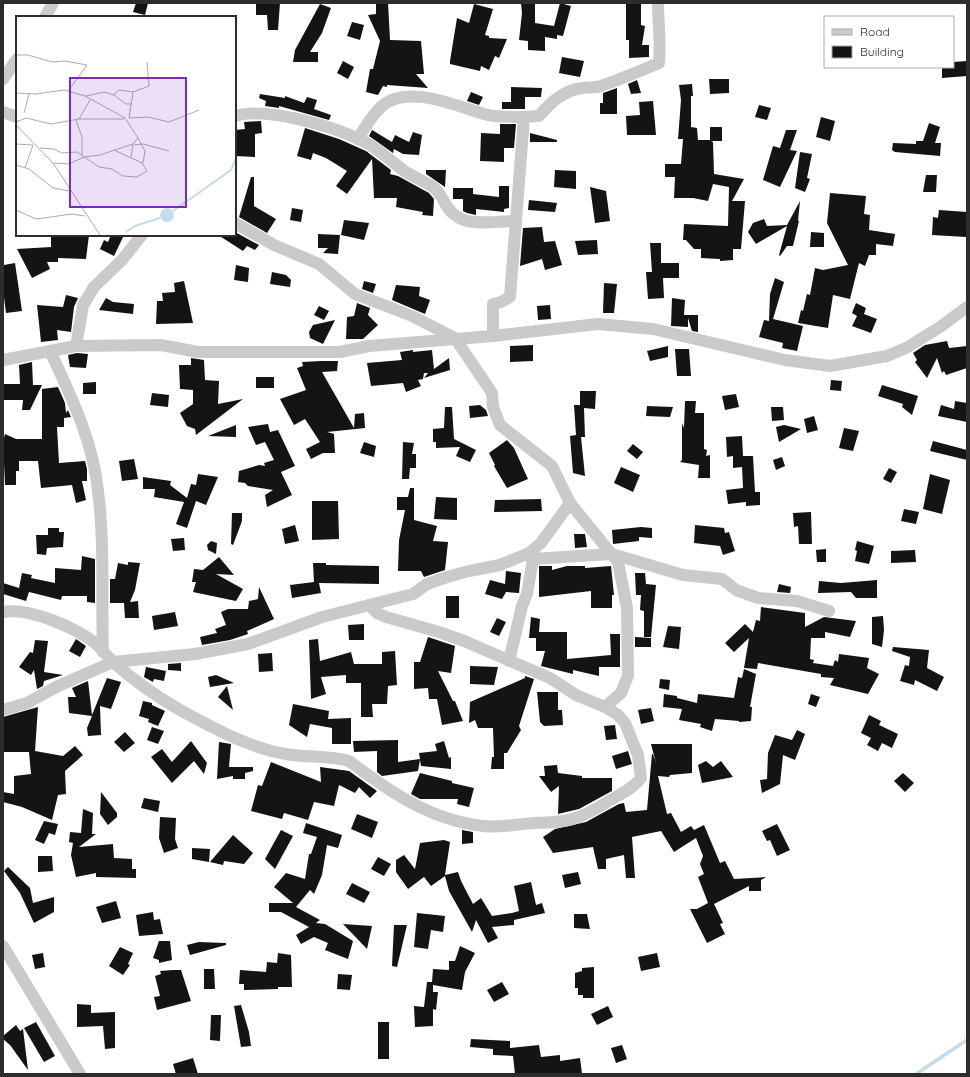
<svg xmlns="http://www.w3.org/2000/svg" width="970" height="1077" viewBox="0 0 970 1077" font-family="Quicksand,sans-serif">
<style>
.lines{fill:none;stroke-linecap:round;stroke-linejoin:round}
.stream{stroke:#c6dcea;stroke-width:3.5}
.building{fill:#141414}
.street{stroke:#cacaca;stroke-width:12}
.inset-river{fill:none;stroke:#c6dcea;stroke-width:2}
.inset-road{fill:none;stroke:#ababab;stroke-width:1}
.view{fill:#7b2cbf;fill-opacity:0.15;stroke:#7b2cbf;stroke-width:2}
.inset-edge{fill:none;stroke:#2d2d2d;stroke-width:2}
</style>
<rect width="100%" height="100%" fill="#fff"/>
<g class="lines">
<polyline class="stream" points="916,1074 967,1040"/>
</g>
<g class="building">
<polygon points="136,3 148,3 145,15 133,12"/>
<polygon points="256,3 280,3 278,30 268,30 267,15 256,15"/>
<polygon points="376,3 388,3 390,40 421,41 424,74 416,74 428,88 387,85 387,87 383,86 378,95 366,92 370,69 373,69 380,41 368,15 376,14"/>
<polygon points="521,3 535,3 535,23 554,26 560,3 571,6 563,36 557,35 557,39 545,37 545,51 528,50 528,41 519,40 522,13"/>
<polygon points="626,3 641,3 641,25 645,26 642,45 649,45 649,57 629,58 629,40 626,40"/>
<polygon points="320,4 331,8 322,33 310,52 318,52 318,62 293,62 295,50"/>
<polygon points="474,4 493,9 485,35 489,36 489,38 507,39 499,58 495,56 489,70 481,66 480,71 450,64 450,61 457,18 469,23"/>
<polygon points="352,22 364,25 360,40 347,36"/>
<polygon points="562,57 584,61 580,77 559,73"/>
<polygon points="343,61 354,67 348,79 337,73"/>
<polygon points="967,61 967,76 942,78 942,67 953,67 953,62"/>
<polygon points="709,79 729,79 729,93 710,94"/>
<polygon points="637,80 641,93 631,94 628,84"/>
<polygon points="692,84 693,96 691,96 691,127 697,128 698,140 710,140 710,127 722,127 722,141 711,141 713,142 714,174 744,179 732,201 745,201 741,249 733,249 733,260 720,261 720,259 701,258 701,249 694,249 686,240 683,240 684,224 728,226 729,187 713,184 708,201 693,198 674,198 675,177 665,177 665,164 681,164 683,139 678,139 681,100 679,85"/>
<polygon points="511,87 542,88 541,97 525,97 525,109 502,109 502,102 511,102"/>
<polygon points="617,88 617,114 600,114 600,103 603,103 603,93"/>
<polygon points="471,92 483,97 479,105 467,101"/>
<polygon points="260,94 285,98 285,96 304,103 307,97 317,100 314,109 331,115 329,120 279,106 279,108 265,106 266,101 259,98"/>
<polygon points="653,101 656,135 627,135 626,116 640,115 639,102"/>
<polygon points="759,105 771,108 767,120 755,117"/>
<polygon points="821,117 835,121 830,141 816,137"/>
<polygon points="261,121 262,133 255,134 255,157 235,156 235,130 245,129 244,122"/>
<polygon points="929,123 940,127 935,143 941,143 940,156 895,152 892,150 893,143 916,144 916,141 923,141"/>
<polygon points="500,124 516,124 514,148 504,148 504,162 480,161 481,133 500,134"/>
<polygon points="305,128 339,139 366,151 391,170 390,174 398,176 429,193 434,199 433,216 422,215 423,212 396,207 397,198 374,198 372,159 347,194 336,186 347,171 326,158 313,153 311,160 297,156"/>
<polygon points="372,130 392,142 395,135 409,142 413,132 422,135 419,155 403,154 394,149 393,153 369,136"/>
<polygon points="786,130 797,130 790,150 797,151 780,187 763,180 773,146 780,148"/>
<polygon points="530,133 557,140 557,142 530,142"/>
<polygon points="800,152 812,154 807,178 810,179 805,192 795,188"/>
<polygon points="426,170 446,170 445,187 426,174"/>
<polygon points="555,170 576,171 576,189 554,187"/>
<polygon points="926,175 937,175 936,192 923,192"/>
<polygon points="251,177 254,177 254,206 276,219 267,233 239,217"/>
<polygon points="499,186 509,186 509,208 504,209 504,212 476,209 476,215 467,213 463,211 463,199 453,199 453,188 473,188 473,194 499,197"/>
<polygon points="590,187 606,191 610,221 595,223"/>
<polygon points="830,193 866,196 864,214 870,215 869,230 895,234 893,246 876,244 876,255 869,255 865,266 859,263 850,299 833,295 828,328 798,323 801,310 803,311 807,294 810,295 815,268 823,270 848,265 827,223"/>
<polygon points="529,200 557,203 555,212 528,210"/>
<polygon points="800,201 798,221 799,221 793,246 787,246 780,256 779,255 787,226 756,244 748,232 753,223 764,219 767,226 787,225"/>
<polygon points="292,208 303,210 301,222 290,220"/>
<polygon points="939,210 967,212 966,237 932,235 933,217 938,218"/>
<polygon points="344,220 369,223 364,240 341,235"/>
<polygon points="542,227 544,242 555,241 562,265 545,270 542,259 520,266 523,228"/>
<polygon points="235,232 259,245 255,250 247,246 243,251 218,235 235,235"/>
<polygon points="811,232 824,233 824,247 810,247"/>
<polygon points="318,234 340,235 338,254 323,253 328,248 318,248"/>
<polygon points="64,235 89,235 86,259 58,258 58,262 47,262 50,269 32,278 17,249 51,247 51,236 64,237"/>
<polygon points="111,235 124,235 114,256 100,249 104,240 108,242"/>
<polygon points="597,240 598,254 578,255 575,241"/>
<polygon points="650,243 661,243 661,263 679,263 679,278 663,278 664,298 648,299 646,272 652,272"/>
<polygon points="15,263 22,311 6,313 3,290 4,265"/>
<polygon points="236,265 249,268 248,282 234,280"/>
<polygon points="272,272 286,275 291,280 290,287 270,284"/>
<polygon points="775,278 784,282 773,319 803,326 797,351 782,348 783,343 759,337 764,320 769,321 770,294"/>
<polygon points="184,281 193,323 156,324 157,301 163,301 162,293 175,292 174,283"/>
<polygon points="364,281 376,284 373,293 362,289"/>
<polygon points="604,283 617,284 614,313 603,313"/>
<polygon points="396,285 420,287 419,296 430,300 425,314 392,300"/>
<polygon points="66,295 78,298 74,307 71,332 57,330 58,340 41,342 37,305 63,307"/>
<polygon points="106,298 113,302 134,304 133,314 99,310"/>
<polygon points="672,298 685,300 684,315 698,315 698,332 692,331 688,318 688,327 671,326"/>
<polygon points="357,303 370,308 368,315 378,325 363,339 346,339 347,317 354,316"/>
<polygon points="856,303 866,308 864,314 877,319 871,333 852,326 857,316 852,313"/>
<polygon points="550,305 551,319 538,320 537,306"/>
<polygon points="319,306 329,311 324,320 314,315"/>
<polygon points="335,320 323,344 310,338 309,332 313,325"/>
<polygon points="947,341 949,348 967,346 967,368 946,375 944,371 942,373 937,358 927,378 915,362 917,360 913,353 925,345"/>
<polygon points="533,345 533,361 510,362 510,346"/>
<polygon points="668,346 668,357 650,361 647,351"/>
<polygon points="675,349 689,349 691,376 677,376"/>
<polygon points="413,350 413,352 432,350 434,369 449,358 450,370 424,378 428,373 424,373 423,379 418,380 421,386 406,392 403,383 371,386 367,363 402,360 400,352"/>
<polygon points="77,353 88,354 86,368 70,367 68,355"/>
<polygon points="191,358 204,360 205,380 219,381 218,404 243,399 196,435 195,429 187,426 180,413 193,404 193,390 180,389 179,365 191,365"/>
<polygon points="321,361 338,361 337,371 322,372 354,428 355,414 364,413 365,428 327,432 334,434 335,453 323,453 311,459 306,449 320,442 305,419 294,425 280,399 306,390 297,368 303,366 302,362"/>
<polygon points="32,362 33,385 42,385 30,410 22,410 23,400 3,400 3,384 20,384 19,365"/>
<rect x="256" y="377" width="18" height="11"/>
<polygon points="831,380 842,381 841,391 830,390"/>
<polygon points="96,382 96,394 83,394 83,383"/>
<polygon points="882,385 918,396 912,415 902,407 903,404 878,396"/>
<polygon points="58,387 65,403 66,413 68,410 71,417 64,418 64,427 57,427 59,463 85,461 87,469 87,481 82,481 86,500 76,503 72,485 41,488 38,461 19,461 19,471 16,471 16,485 5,485 3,442 5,434 16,439 42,439 42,389"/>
<polygon points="580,391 596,391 595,409 584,408 585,437 581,437 585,476 573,473 570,436 576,435 574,405 580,405"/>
<polygon points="152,393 169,395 168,407 150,405"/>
<polygon points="736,394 739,407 725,410 722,396"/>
<polygon points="685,401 696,401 695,413 704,413 704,449 707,450 706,456 710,455 710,478 698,478 699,465 680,462 682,460 682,423 684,428"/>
<polygon points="955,401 967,403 967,422 938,416 941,405 954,409"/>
<polygon points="480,405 486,410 488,416 470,418 469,406"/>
<polygon points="647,406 673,407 670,417 646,416"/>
<polygon points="445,407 452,407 454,439 476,450 470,462 456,456 460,447 436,448 436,442 433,442 433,429 444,428"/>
<polygon points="771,407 783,407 784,420 772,421"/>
<polygon points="814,416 818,430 807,433 804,419"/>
<polygon points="268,424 270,432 278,430 295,466 281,472 292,495 267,507 265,495 273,490 248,486 245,483 238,482 239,471 259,465 265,466 264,463 274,460 265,442 256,445 248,427"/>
<polygon points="236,425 236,437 208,436"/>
<polygon points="784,425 801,429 779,442 776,427"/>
<polygon points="844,428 859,431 853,451 839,448"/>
<polygon points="742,436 743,456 753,456 755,492 760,492 760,505 746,506 746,502 728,504 726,490 743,488 742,467 733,468 733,456 727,457 726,437"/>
<polygon points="507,440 514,448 528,479 507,488 494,466 495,465 489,453"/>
<polygon points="933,441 967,450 967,460 930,451"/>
<polygon points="364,442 376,446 374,457 360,453"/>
<polygon points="403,442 414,443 412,454 416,454 416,468 410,468 409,479 402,479"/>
<polygon points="633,444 643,452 637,459 627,451"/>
<polygon points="782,457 785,466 776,470 773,460"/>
<polygon points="134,459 138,479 122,481 119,461"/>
<polygon points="621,467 640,475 633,492 614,483"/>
<polygon points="889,468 897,472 891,483 883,479"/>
<polygon points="198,474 218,477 206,505 196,501 187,528 176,524 184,502 154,497 155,489 143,489 143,477 171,481 170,485 187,498 191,484 196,485"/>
<polygon points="930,474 950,480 942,514 923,509"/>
<polygon points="410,488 414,488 414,520 437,526 433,541 448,542 445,570 424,577 421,571 398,571 399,540 405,510 397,510 397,497 408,497"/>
<polygon points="436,497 457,498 457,520 434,519"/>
<polygon points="541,499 542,511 494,512 495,500"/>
<polygon points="312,501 338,501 339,539 312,540"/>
<polygon points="904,509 919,512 916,524 901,521"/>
<polygon points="811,512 812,544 799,544 798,526 794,527 793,513"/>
<polygon points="232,513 242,513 242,521 233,545 231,544"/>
<polygon points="295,525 299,541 285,544 282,529"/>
<polygon points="695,525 724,528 725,533 729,532 735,551 723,555 720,546 694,543"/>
<polygon points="641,527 652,528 652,538 639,537 639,541 613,544 612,530"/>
<polygon points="48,528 59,528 59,532 64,532 63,547 47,548 46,555 37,554 36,535 48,535"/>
<polygon points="574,534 585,534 587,547 575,548"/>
<polygon points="184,538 185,550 173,551 171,539"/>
<polygon points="211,541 217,543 216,554 208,550 207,545"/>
<polygon points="857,541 874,546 869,564 855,561 857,551 855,550"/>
<polygon points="826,549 826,562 817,562 816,550"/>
<polygon points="915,550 916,562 891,563 891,551"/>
<polygon points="82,556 95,559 95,603 87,602 87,596 62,596 61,600 29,592 26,601 3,594 3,583 19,588 22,573 32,575 31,578 55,583 55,568 81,570"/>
<polygon points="219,557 234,575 216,574 243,589 236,601 193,592 196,582 192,582 194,569 203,570"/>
<polygon points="128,562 140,563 135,590 130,602 138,601 139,618 125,618 124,603 110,603 110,579 115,579 118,563 128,565"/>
<polygon points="313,563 326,563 326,565 379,566 379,584 319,583 321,593 292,598 290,585 314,582"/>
<polygon points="539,566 552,566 552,570 567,566 585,566 585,568 611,566 614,595 612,595 612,608 591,608 591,591 539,597"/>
<polygon points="506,571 521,573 519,593 506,592 502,599 485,594 490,580 505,584"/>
<polygon points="635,573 645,573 646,584 656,585 651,637 644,637 644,611 640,610 641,595 636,595"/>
<polygon points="877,580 877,598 856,598 851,592 818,593 819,581 841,583"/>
<polygon points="779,584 791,587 790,593 777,592"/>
<polygon points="259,587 274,619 247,631 248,634 230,640 202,645 200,637 217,633 215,629 226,625 221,612 228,609 248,609 249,601 258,599"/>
<rect x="446" y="596" width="13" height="22"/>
<polygon points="761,607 805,613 805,627 824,617 856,621 850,637 825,632 825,638 811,638 810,659 814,660 813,663 833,666 835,660 838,662 839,654 869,658 867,668 879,674 868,694 830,685 834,678 821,677 821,674 758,663 757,669 744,668 749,638 734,652 725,643 745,624 753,632 756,620 760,621"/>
<polygon points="175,612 178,626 154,630 152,616"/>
<polygon points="883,616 884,630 882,647 872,644 872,617"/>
<polygon points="531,617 540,619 539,632 567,632 567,659 611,655 610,634 620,634 620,667 599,667 599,676 573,670 573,674 541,666 545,651 536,651 536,638 529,638"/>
<polygon points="497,618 506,622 499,636 490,632"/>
<polygon points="364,624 364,640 349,640 348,625"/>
<polygon points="668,626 681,627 679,649 663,647"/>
<polygon points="428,637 455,646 451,673 438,671 453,701 455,701 463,721 442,725 437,699 429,699 428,688 414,689 414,662 420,662"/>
<polygon points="635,637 651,638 651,647 635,647"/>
<polygon points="76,639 86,646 80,657 69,651"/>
<polygon points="318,639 320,661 351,652 354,664 382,664 382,652 395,651 397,685 388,686 387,704 372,704 373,717 361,717 361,683 346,683 346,675 321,677 326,694 311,699 309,640"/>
<polygon points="35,640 48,641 44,672 63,675 44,681 43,686 37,689 34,670 31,675 19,667 30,652 33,653"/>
<polygon points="893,647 929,650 927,668 944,677 937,691 915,680 914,685 900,681 905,665 909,666 910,657 892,651"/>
<polygon points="272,653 273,671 259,672 258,654"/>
<polygon points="181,663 181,671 168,670 168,664"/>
<polygon points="470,666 498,667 494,685 470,684"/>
<polygon points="146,667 166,671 164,681 154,679 153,682 144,677"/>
<polygon points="744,669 756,674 750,707 752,707 751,721 739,722 739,721 715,719 712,731 700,727 701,724 679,720 682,709 663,707 664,694 677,696 677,698 697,703 698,694 734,698 738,677 742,678"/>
<polygon points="216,675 234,683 210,687 208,677"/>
<polygon points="525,676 534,679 519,726 521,730 507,753 504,753 504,769 491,769 492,757 494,757 493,728 478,728 475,720 469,723 470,702 525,678"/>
<polygon points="107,678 121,682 111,709 100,706 101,735 88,736 87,728 92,716 69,713 68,697 76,697 72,688 88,681 92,715"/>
<polygon points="660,679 670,680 669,690 659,688"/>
<polygon points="227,686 233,710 218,697"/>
<polygon points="537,692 558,692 558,710 562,710 563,725 544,726 540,722"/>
<polygon points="811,694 820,697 816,707 808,704"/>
<polygon points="143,701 152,703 152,705 165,711 158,726 148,722 149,719 139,716"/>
<polygon points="293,704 329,711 328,719 351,718 351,744 332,744 332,728 310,724 307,737 289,725"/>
<polygon points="38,707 35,751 63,756 75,746 83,755 65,771 66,794 58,795 52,820 22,807 3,802 3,792 14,794 14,776 31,774 29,752 3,752 3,717"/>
<polygon points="651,708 654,721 641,724 638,710"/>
<polygon points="869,715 881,721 879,725 898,734 892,748 882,743 878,751 867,745 871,738 861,733"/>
<polygon points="615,725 617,739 606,740 604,726"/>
<polygon points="152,727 164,731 158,744 147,740"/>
<polygon points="797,730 805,734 795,760 783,755 780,784 762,793 760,780 767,779 768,753 775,735 792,740"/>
<polygon points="125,732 135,743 124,752 114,742"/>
<polygon points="398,740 398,762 420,759 419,753 437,751 435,744 444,741 449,758 451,757 451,769 421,766 420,760 418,771 382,776 377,772 377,751 354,752 353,741"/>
<polygon points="191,741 207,763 204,774 194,761 172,783 151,757 162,749 172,762"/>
<polygon points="219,742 231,744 229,767 253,767 253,771 245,773 245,779 233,779 233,776 217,779"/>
<polygon points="651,744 692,744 692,773 670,775 669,777 658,776 667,814 671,813 681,832 691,826 694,830 704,825 720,863 725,861 734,879 766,877 761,880 761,891 749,891 749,886 714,904 723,923 720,924 725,934 707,943 690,909 697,909 708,903 698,877 704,874 700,864 703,856 696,838 674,852 661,831 632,837 635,878 626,878 624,855 606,859 606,869 598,869 593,847 553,853 543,837 555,829 586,822 619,804 624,803 626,812 647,810 652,754 653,754 656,763"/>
<polygon points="628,751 632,764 616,769 612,756"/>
<polygon points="706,761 713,767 721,761 733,777 702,783 698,765"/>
<polygon points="271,762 321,782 320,767 349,771 377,791 370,798 359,787 355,793 339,785 334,806 314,802 308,820 284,813 282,819 251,811 258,785 262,786"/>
<polygon points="557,765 558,773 582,776 582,778 612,778 612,791 579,809 558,814 559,786 551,792 539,776 545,776 544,766"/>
<polygon points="420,773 452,781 452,783 474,788 469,807 457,804 458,799 420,799 411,794"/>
<polygon points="903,773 914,783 905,792 894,781"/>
<polygon points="101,792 117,813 117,817 108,825 100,814"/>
<polygon points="144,798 160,801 158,812 141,808"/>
<polygon points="83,809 93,813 92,834 96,834 79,847 113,844 114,858 132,859 132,869 136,869 136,878 96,877 96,873 76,877 71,855 73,843 69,842 70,832 81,833"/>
<polygon points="357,814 378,822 372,838 351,829"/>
<polygon points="160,817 176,818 175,839 178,848 164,853 159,838"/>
<polygon points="44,821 58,824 55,835 49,833 44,844 35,840"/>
<polygon points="306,823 342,835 338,848 327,845 322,875 314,894 310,890 296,907 320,920 313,925 316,923 325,924 353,941 348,959 325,950 328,943 314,937 301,944 296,935 309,927 281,912 269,912 269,903 293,903 274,887 286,873 305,879 309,854 311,854 317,837 303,833"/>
<polygon points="777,824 790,850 777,856 770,840 767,841 762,831"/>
<polygon points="281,830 293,836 275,869 265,859"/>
<polygon points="462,830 473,832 473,843 462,844"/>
<polygon points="233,835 253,853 244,864 224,861 223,865 210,862"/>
<polygon points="444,840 450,842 445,875 458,872 461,881 473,904 481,898 492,916 512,913 519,911 514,886 531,882 536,905 542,903 545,913 514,920 514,925 492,927 498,938 488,943 476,920 472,932 449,891 445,876 431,886 424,877 408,889 396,872 396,860 404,855 415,869 420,843"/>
<polygon points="192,848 210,849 209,862 192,859"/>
<polygon points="38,856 52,856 53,871 38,872"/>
<polygon points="378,857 391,864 384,876 371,869"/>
<polygon points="8,867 30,888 33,903 54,897 54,912 34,923 20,893 4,871"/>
<polygon points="578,872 581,884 565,888 562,875"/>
<polygon points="352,883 370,892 364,903 346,894"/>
<polygon points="116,901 121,918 102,923 96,907"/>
<polygon points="153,912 154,920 160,919 163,934 139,936 136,915"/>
<polygon points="417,913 445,916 443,932 431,930 428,949 414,947"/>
<polygon points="574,914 587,914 590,929 574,928"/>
<polygon points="343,924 372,926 367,949"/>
<polygon points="394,925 407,925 397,967 392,966"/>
<polygon points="159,941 170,941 172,960 159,963 159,960 153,958"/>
<polygon points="199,942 226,943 226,945 190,955 187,945"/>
<polygon points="460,946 475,953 465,972 462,990 433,985 433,992 438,992 436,1010 433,1009 433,1026 415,1027 414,1006 424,1007 427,982 432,982 433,969 449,970 449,961 455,961"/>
<polygon points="120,947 133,953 128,964 130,965 123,975 109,966"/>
<polygon points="43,953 45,967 35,969 32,955"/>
<polygon points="278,953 291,955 292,987 278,987 278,989 244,990 244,984 239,984 240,970 266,972 267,962 277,963"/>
<polygon points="657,953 660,967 641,971 638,957"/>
<polygon points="594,967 594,998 583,998 583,995 578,995 578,988 575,988 575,973 582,971 582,968"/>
<polygon points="204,969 214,969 215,989 204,989"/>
<polygon points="173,970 181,970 191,1001 157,1010 154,997 160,996 155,976 161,974 160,971"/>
<polygon points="338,974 352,975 350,990 337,989"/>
<polygon points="502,982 509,994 494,1002 487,990"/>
<polygon points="77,1004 91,1005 91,1013 115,1012 115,1048 105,1049 103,1026 77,1027"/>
<polygon points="241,1005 249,1032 251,1046 241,1047 234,1006"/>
<polygon points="608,1006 613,1017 597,1025 591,1014"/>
<polygon points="211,1015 221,1015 220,1041 210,1040"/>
<polygon points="36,1022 55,1056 44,1062 24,1028"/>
<rect x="378" y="1022" width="11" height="37"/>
<polygon points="16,1025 20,1031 23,1029 28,1070 10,1045 3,1039 3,1036"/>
<polygon points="471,1039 510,1041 510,1048 539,1045 541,1057 560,1055 560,1061 580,1058 582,1074 515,1074 513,1056 493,1055 493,1049 470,1047"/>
<polygon points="622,1045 627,1059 616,1063 611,1048"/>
<polygon points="193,1058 198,1074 176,1074 173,1064"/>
</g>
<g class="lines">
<g class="street">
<path d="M658 3C658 23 661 43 659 63 640 71 621 79 601 86 595 88 588 87 582 88 563 91 552 101 539 116L524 117 510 297 501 302 493 304V336L598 324 653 329 785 360 830 366 887 356 906 348 940 327 967 307"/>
<polyline points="45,17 53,3"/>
<polyline points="3,79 17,59"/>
<polyline points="3,112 17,117"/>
<path d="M235 116C267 106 341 128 370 145 382 153 393 162 404 171 414 177 424 181 433 187 445 195 443 212 464 220 479 225 500 221 516 221"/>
<path d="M358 139C364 129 372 115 381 107 406 83 457 106 484 114 496 118 511 116 524 117"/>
<polyline points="76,346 83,305 94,287 122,260 142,235"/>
<path d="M50 351C71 396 93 441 98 491 105 544 101 599 103 652"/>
<polyline points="3,360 76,346 161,345 198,352 340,352 369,346 493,336"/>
<polyline points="570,503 618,562 627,608 628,676 621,693 605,707"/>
<polyline points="533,559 612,554 683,575 722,579 736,590 758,598 797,601 829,611"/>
<path d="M3 612C29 607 73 627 94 642 101 648 107 656 113 662 133 680 156 696 180 710 213 728 249 748 286 754 307 758 328 755 349 761 390 792 432 821 484 826 497 828 510 825 523 824 561 821 570 825 604 804 616 796 632 790 641 778L638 755 625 723 618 715 605 707 576 695 550 678 464 641 439 632 386 617 377 613 369 605"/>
<polyline points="509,661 522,606 527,594 533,559 527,555"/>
<polyline points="3,710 27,703 58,686 113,662 195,654 248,644 322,617 413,594 427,584 447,577 469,571 500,565 529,553 541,543 570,503 552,466 500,425 493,407 492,393 455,338 412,316 355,294 319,264 274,245 235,223"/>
<polyline points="3,946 80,1074"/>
</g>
</g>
<g transform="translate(16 16)">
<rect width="220" height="220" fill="#fff"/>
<path d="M144 199a7 7 0 1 1 14 0a7 7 0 1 1-14 0Z" fill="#c6dcea"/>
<path class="inset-river" d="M157 195 215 154 220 142M110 216 119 210 144 202"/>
<path class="inset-road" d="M0 39H12L36 46 49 45 71 49 52 75M131 46 133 70 117 76 113 102 132 101 153 106 183 94M0 77 20 78 48 74 69 80 109 102 122 122 117 128 84 139 68 141 53 148 37 147M97 79 103 74 117 76M70 80 88 76 98 79 110 88H116M8 97 13 78M63 103 74 84M60 104 66 121V140M0 106 10 102 35 108 63 103H108M0 109 37 147 84 219M122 122 129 135 127 147M0 128 17 129M118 129 127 128 153 135M24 132 38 133 46 137 61 136 83 151 96 153 107 160 121 161 131 155 126 147 98 134M115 141 117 128M0 149 13 153 37 172 54 175M9 152 17 129M0 194 20 203 56 198 69 200"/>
<path class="view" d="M54 62H170V191H54Z"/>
<rect width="220" height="220" class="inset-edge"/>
</g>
<rect width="970" height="1077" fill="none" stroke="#2d2d2d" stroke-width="8"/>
<rect x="824" y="16" width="130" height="52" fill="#ffffff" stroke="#ababab"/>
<rect x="832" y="29" width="20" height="6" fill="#cacaca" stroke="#ababab"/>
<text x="860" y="36" font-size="12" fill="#2d2d2d">Road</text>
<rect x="832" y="46" width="20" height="12" fill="#141414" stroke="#ababab"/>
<text x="860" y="56" font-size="12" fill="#2d2d2d">Building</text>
</svg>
